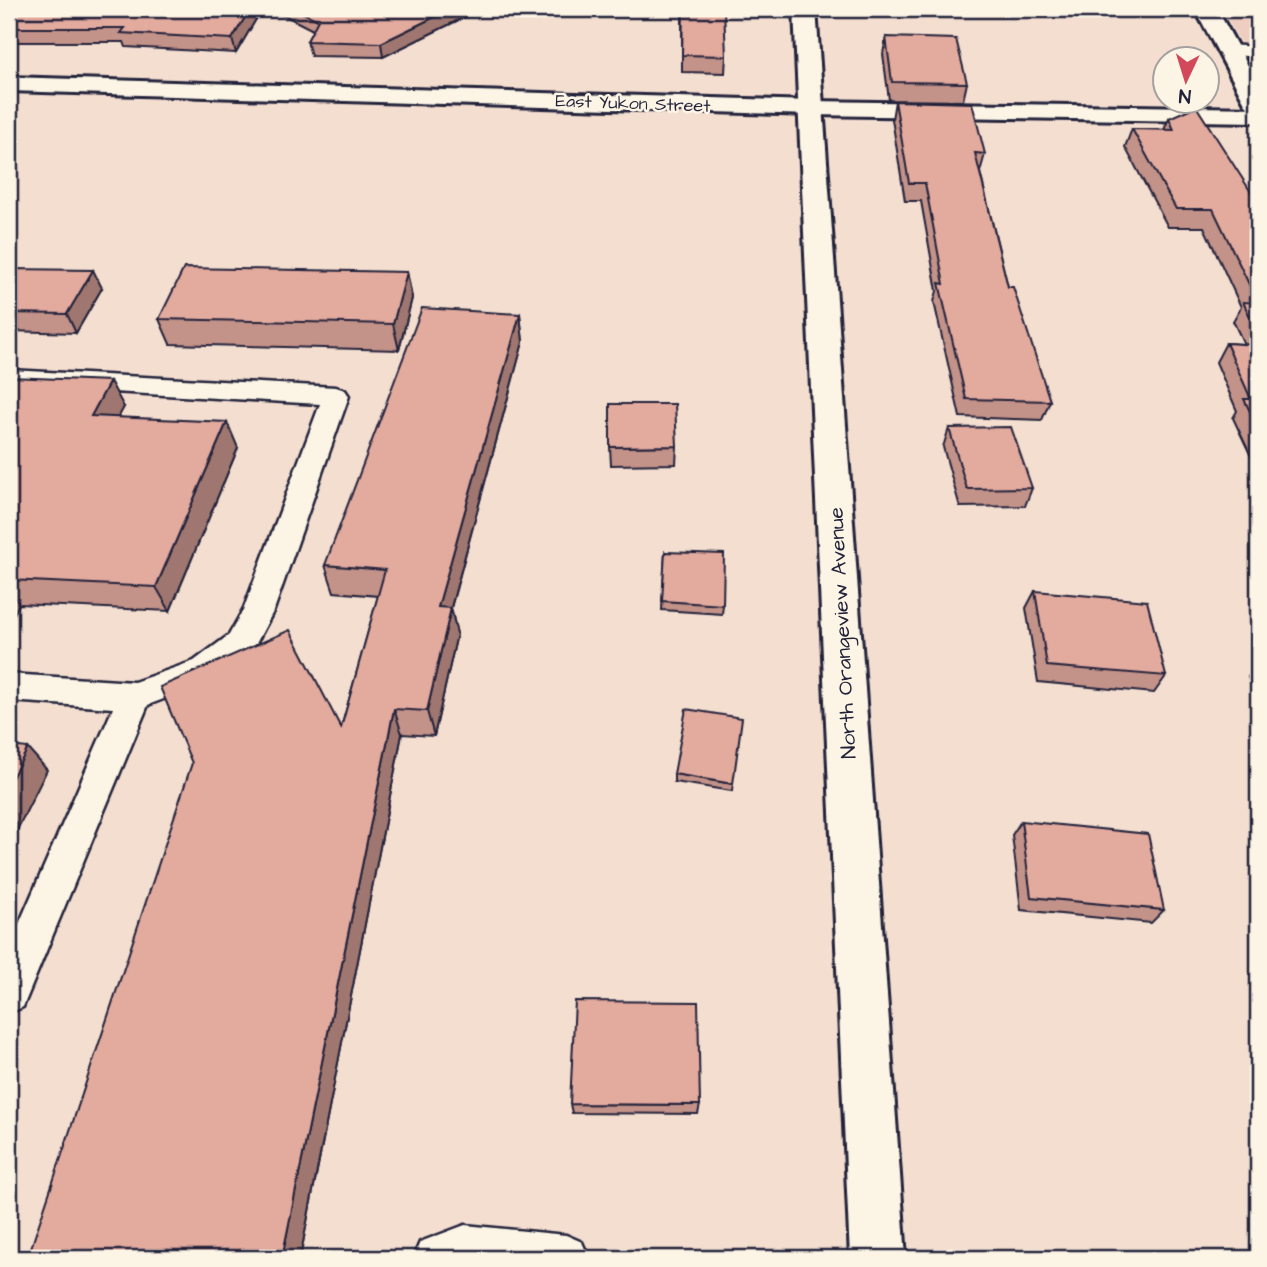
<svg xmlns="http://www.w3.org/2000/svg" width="1267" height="1267" viewBox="0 0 1267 1267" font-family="'Architects Daughter',sans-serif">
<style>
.built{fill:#efcec1}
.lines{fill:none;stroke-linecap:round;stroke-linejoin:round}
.lane-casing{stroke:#22223b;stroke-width:5}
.street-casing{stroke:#22223b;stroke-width:6}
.secondary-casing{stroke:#22223b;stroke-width:6}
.lane{fill:#fcf5e5;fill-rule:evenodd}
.street{fill:#fcf5e5;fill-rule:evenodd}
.secondary{fill:#fcf5e5;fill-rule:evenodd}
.wall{fill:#c39288;stroke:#22223b;stroke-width:2}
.shaded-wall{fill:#9f776f;stroke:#22223b;stroke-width:2}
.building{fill:#e3aa9e;stroke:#22223b;stroke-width:2}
.labels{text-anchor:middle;stroke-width:5;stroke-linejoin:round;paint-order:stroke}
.far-street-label{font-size:18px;fill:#22223b;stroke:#fcf5e5}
.street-label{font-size:21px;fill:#22223b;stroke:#fcf5e5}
</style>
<rect width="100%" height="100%" fill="#f4ded0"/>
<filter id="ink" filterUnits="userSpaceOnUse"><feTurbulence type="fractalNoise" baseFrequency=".0143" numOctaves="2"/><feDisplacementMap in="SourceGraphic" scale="14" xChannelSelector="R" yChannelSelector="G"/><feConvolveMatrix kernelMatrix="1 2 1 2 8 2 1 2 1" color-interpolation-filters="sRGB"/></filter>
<g filter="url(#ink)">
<polygon class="built" points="1222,9 1258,9 1258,74"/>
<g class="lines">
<g class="lane-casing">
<g id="lane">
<polygon points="1228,45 1258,47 1258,57 1222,54 1219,50"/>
<polygon points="9,370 336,387 345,390 349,396 274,610 251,653 216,679 148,705 23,1007 9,1013 9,947 113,708 9,701 9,674 134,682 194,661 229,635 244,608 320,404 9,386"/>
<polygon points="465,1225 566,1235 582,1242 589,1258 413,1258 420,1242"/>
</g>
</g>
<g class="street-casing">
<g id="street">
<polygon points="794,9 816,9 906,1258 850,1258"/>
<polygon points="1195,9 1217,9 1258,84 1258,112 1250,110 1246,105"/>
</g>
</g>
<g class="secondary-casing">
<polygon id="secondary" points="9,77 811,101 1258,108 1258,122 811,115 9,91"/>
</g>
<use href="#lane" class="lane"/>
<use href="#street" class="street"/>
<use href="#secondary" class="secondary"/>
</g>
<g class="wall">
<polygon points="9,9 262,9 236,53 126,47 124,42 9,42"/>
<polygon points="272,9 481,9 383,57 311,56 307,41 313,30"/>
<polygon points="682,9 726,56 725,73 682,72"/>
<polygon points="886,37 967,83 963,101 889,100 883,54"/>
<polygon points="895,101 985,154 980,172 1008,287 1050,401 1042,420 960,417 934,302 937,291 921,201 905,201 892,119"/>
<polygon points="1169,118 1258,203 1258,471 1233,418 1237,411 1216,362 1226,343 1244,344 1233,321 1241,307 1204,227 1168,227 1125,147 1132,129 1164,130"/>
<polygon points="9,269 102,288 76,333 9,331"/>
<polygon points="407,272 412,298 399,350 170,344 159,319"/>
<polygon points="520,314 523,342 451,608 457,634 434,736 402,734 300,1258 55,1258 30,1251 341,728 378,596 334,592 325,565"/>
<polygon points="9,377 124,407 118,417 238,448 170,611 19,604 9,624"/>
<polygon points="949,428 1032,488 1025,506 960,507 943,447"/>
<polygon points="677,446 676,464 611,465 610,447"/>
<polygon points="665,552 723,605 722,614 662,610"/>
<polygon points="1035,591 1166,676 1154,693 1038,682 1026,608"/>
<polygon points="1258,665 1258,708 1248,677"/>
<polygon points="674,774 733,784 732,791 674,782"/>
<polygon points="1021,821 1164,910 1151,923 1021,910 1012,835"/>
<polygon points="570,1104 700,1105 698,1114 572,1113"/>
</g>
<g class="shaded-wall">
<polygon points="250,9 262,9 236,53 232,39"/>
<polygon points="451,9 481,9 383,57 381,43"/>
<polygon points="93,270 102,288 76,333 67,314"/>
<polygon points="407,272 412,298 399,350 393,324"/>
<polygon points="520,314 523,342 444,633 438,607"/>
<polygon points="110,381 124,407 105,442 91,416"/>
<polygon points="227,422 238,448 170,611 156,587"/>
<polygon points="9,590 19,604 9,624"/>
<polygon points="451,608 457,634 434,736 427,711"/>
<polygon points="394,709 402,734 300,1258 282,1258"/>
<polygon points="28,748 47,770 9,846 9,783"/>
</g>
<g class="building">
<polygon points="9,9 250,9 232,39 121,33 125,28 9,28"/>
<polygon points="295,9 451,9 381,43 307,41 318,20"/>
<polygon points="683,9 724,9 726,56 682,55"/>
<polygon points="886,37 956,39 967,83 892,82"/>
<polygon points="895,101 972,103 985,154 975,153 1008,287 1013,287 1050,401 966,399 939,283 944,284 925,183 909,183"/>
<polygon points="1196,106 1258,203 1258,333 1243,302 1258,303 1213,209 1176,209 1132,129 1174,130 1169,118"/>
<polygon points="184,268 407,272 393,324 159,319"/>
<polygon points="9,269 93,270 67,314 9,313"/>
<polygon points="422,308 520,314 438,607 451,608 427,711 394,709 282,1258 59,1258 61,1252 30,1251 192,763 160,687 290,630 341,728 385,570 325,565"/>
<polygon points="1226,343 1258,345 1258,428 1244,399 1251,399"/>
<polygon points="9,377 110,381 91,416 227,422 156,587 9,580"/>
<polygon points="610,404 675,404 677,446 610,447"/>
<polygon points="1011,427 1032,488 967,489 949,428"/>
<polygon points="665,552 724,554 723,605 662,601"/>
<polygon points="1035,591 1147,601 1166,676 1047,666"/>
<polygon points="686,709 742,718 733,784 674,774"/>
<polygon points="9,746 28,748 9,783"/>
<polygon points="1021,821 1148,834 1164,910 1031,897"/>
<polygon points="575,1001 698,1002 700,1105 570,1104"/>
</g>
</g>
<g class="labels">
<g class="far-street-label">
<text transform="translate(633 103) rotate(2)" y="6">East Yukon Street</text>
</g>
<g class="street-label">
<text transform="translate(842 633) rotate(-93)" y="7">North Orangeview Avenue</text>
</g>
</g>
<rect width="1267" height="1267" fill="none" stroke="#fcf5e5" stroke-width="35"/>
<rect x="18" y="18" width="1232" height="1232" fill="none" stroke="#22223b" stroke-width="2.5" filter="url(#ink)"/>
<g transform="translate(1186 80) rotate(184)"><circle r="33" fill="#fcf5e5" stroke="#a5a1a1" stroke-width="2"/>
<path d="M0-5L12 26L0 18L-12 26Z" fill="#d1495b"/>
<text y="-10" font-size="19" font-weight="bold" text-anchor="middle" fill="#22223b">N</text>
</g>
</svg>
